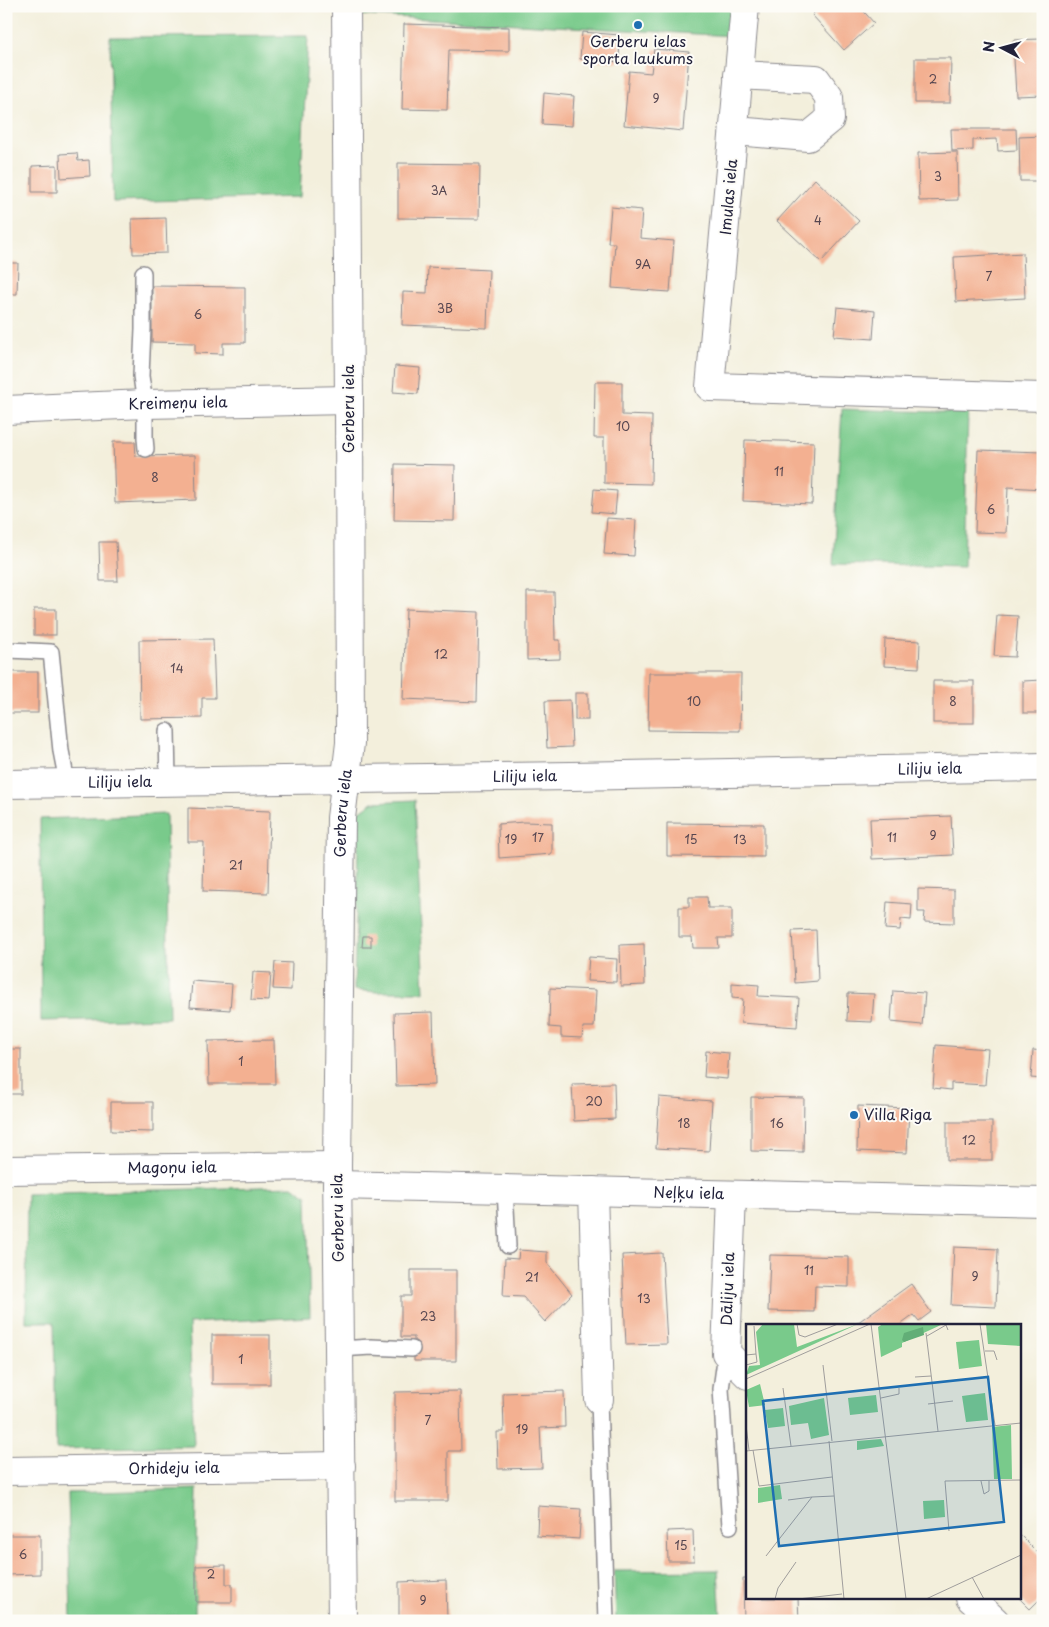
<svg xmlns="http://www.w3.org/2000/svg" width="1049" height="1627" viewBox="0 0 1049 1627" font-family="'Playpen Sans',sans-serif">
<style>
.green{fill:#79ca8b;stroke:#4e7663}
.building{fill:#f3b091}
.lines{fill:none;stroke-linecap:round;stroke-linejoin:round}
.lane-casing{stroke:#8a888c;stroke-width:18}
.street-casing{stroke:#8a888c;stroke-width:30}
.lane{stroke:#fff;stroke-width:15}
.street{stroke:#fff;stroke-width:28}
.poi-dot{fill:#1f6fb2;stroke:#fdfcf7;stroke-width:2}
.labels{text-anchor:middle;stroke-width:4;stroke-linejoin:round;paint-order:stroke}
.number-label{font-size:12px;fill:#564650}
.poi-label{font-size:15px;fill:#22223b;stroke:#fdfcf7}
.street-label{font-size:15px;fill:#22223b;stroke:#fdfcf7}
.inset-road{fill:none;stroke:#9f9d9c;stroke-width:1}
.view{fill:#1f6fb2;fill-opacity:0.15;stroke:#1f6fb2;stroke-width:2.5}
.inset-edge{fill:none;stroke:#22223b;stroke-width:2.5}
</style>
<rect width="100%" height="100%" fill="#fdfcf7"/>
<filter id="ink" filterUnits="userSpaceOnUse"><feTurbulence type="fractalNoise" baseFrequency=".02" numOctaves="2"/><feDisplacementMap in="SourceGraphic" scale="10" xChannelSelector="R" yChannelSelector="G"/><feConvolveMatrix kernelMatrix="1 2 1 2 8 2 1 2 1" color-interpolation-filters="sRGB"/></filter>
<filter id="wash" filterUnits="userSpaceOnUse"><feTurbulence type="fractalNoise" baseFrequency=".0096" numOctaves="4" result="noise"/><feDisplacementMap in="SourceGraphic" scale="20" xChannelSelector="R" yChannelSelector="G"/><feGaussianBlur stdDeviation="1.12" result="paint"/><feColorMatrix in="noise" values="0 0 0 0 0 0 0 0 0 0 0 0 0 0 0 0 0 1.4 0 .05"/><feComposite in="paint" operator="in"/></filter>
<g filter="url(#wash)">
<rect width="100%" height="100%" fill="#f3efdc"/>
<g class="green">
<polygon points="358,6 736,6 732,36 358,15"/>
<polygon points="308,36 300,197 113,202 110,37"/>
<polygon points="842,409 968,413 964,567 833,564"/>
<polygon points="415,800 424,992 375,992 354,990 359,812 373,802"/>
<polygon points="166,814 169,1018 41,1021 40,819"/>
<polygon points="293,1186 307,1196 310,1317 189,1323 194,1446 56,1449 54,1322 26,1322 27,1194"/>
<polygon points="197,1489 195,1615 71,1620 68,1493"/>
<polygon points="718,1570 721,1621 616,1621 614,1571"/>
</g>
<g id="blocks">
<g class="building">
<polygon points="821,6 859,6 874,23 844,50 812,15"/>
<polygon points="404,24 509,27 509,51 449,50 447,110 402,109"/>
<polygon points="582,32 620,35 619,62 580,59"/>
<polygon points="1041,39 1043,95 1016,96 1013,40"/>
<polygon points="654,49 689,52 683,131 624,125 629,71 651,73"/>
<polygon points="915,58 951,58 950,103 915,103"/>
<polygon points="544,93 574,96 572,126 542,124"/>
<polygon points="951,129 1016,129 1017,150 998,151 997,139 973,140 973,150 952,151"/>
<polygon points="1043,136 1043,181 1020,181 1019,137"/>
<polygon points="957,152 958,200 919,201 918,153"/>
<polygon points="77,153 78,161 89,160 90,176 61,178 60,154"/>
<polygon points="398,163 480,164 479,219 398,218"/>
<polygon points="57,165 57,192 32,192 32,166"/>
<polygon points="815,179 859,221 821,262 777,221"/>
<polygon points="611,207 642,210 640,238 674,241 670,292 612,288 615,243 608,243"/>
<polygon points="166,218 167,253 133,254 132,219"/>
<polygon points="1023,253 1025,298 956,302 954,257"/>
<polygon points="6,263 18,263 17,294 6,294"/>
<polygon points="428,267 489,270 487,328 402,325 403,292 427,293"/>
<polygon points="152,286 245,287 245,343 223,343 223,354 195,353 195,343 152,342"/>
<polygon points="837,307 875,311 873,339 834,336"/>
<polygon points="395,366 420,368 418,394 393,392"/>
<polygon points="595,382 622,382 622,415 652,416 651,484 604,483 604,438 594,438"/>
<polygon points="745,440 814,442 812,504 743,501"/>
<polygon points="113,442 135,442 136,456 195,455 196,500 115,503"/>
<polygon points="978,450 1043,452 1043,489 1008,487 1006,533 975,532"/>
<polygon points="395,464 455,465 454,521 394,520"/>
<polygon points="594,489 617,491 615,514 592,512"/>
<polygon points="607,518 636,520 634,556 604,554"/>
<polygon points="99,542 116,542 118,581 100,581"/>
<polygon points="527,592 554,592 555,640 560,640 560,659 527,660"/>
<rect x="34" y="609" width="22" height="26"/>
<polygon points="406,609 479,612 477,702 403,699"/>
<polygon points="997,615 1018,616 1015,657 994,656"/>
<polygon points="213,639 215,698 202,698 202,718 140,719 139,640"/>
<polygon points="885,639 920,641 919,668 884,666"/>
<rect x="6" y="672" width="32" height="41"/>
<polygon points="649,673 741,673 740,731 648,730"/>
<polygon points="1043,680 1043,713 1023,713 1023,681"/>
<rect x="933" y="681" width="41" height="42"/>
<rect x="575" y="693" width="13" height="27"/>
<polygon points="570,700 572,747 547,748 545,701"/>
<polygon points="188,808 270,811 268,893 203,891 204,842 188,842"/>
<polygon points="951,816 953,855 872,859 870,819"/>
<polygon points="524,822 552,823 552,854 499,858 498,824"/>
<polygon points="667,823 764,824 764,857 667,856"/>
<polygon points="918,889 954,890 954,923 924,922 925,912 918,912"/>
<polygon points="689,897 707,897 708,908 732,908 732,938 718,938 719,948 693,948 692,937 679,937 679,907 689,907"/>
<polygon points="887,902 912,904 911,920 901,919 900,930 885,929"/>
<polygon points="816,930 818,981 795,983 792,931"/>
<polygon points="363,936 371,936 371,947 362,947"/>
<polygon points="644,944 645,985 621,986 620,945"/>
<polygon points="589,957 617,959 616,982 587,981"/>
<polygon points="275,962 292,963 291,990 273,989"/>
<polygon points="253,972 271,973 269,1001 251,1000"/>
<polygon points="192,981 232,984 230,1010 190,1007"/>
<polygon points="732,983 759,985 758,996 799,998 797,1027 741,1023 743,999 732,998"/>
<polygon points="550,988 596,990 594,1027 583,1027 582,1038 561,1037 561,1028 549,1027"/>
<polygon points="893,991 925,993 922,1025 891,1022"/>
<polygon points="848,993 874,994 872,1022 847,1021"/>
<polygon points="433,1012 435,1085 396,1086 394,1013"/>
<polygon points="274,1040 275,1084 209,1084 208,1041"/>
<polygon points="936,1045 988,1049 985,1085 951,1083 951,1090 933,1088"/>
<rect x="6" y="1049" width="15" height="45"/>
<polygon points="1033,1050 1043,1051 1043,1079 1031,1078"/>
<polygon points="706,1051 729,1053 727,1079 704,1077"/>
<polygon points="614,1083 615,1119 574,1121 572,1084"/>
<polygon points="659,1097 712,1101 709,1151 656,1148"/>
<polygon points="751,1097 804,1098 803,1152 751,1151"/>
<polygon points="111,1102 153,1102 153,1132 111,1131"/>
<polygon points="858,1106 909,1108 907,1153 857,1151"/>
<rect x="947" y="1122" width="45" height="38"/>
<polygon points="954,1247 998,1249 996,1307 951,1305"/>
<polygon points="519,1250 547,1252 547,1263 572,1294 545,1322 523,1297 503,1296 505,1258 518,1259"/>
<polygon points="662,1253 667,1344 626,1345 622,1255"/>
<polygon points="770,1255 849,1257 849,1287 815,1286 814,1312 768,1311"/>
<polygon points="411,1270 456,1270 456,1361 414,1361 414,1337 401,1337 401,1296 411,1296"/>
<polygon points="911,1284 931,1312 919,1321 914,1315 899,1326 859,1326 857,1323"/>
<rect x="212" y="1335" width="58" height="49"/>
<polygon points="460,1391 461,1451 448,1451 448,1501 395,1501 395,1392"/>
<polygon points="564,1391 565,1427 540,1428 542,1468 498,1469 497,1432 504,1432 503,1393"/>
<polygon points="538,1506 581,1509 579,1539 537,1536"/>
<polygon points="693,1530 694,1561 668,1561 667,1531"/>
<polygon points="6,1535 40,1535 40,1574 6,1575"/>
<polygon points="1020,1535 1043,1558 1043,1596 1030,1609 1020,1599"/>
<polygon points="226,1565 226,1584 232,1584 232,1602 196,1602 196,1566"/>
<polygon points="743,1579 748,1579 748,1598 798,1598 799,1621 744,1621"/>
<polygon points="446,1580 447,1621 399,1621 399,1582"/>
</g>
</g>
</g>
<g filter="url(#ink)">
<use href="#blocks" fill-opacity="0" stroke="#8a888c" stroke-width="1"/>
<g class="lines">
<g class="lane-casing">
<g id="lane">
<polyline points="143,273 143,329 141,376 145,404 145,438 146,449"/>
<polyline points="9,650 51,652 61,751 67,782"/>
<polyline points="167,731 168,781"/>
<polyline points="505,1189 508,1246"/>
<polyline points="340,1349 371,1347 412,1349"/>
<polyline points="726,1353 721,1389 730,1526"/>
<polyline points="599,1399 606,1621"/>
</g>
</g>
<g class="street-casing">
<g id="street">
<polyline points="745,6 710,387 1043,397"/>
<polyline points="735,131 808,137 830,119 829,97 816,79 738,75"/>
<path id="s1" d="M6 410 145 404 349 400"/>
<path id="s2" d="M6 784 571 776 1043 767"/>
<path id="s3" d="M6 1170 337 1166"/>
<path id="s4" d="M337 1185 1043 1202"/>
<polyline points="593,1191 599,1399"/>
<polyline points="732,1195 726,1353 748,1375"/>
<path id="s5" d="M6 1471 341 1466"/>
<polyline points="970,1598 995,1621"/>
<path id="s6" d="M342 1621 337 1166 341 818 350 743 349 400 346 6"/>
</g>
</g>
<use href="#lane" class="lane"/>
<use href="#street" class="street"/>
</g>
</g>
<g class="poi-dot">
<circle cx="638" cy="25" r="5"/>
<circle cx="854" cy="1115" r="5"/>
</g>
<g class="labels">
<g class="number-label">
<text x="933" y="84">2</text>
<text x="656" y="103">9</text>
<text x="938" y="181">3</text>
<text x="439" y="195">3A</text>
<text x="818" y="225">4</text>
<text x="643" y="269">9A</text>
<text x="989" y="281">7</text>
<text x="445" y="313">3B</text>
<text x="198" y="319">6</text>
<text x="623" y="431">10</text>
<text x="779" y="476">11</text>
<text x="155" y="482">8</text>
<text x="991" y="514">6</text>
<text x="441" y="659">12</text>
<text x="177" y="673">14</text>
<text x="694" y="706">10</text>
<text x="953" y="706">8</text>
<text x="933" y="840">9</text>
<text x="538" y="842">17</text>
<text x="892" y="842">11</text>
<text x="511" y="844">19</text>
<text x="691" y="844">15</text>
<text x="740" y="844">13</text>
<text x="236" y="870">21</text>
<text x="241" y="1066">1</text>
<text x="594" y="1106">20</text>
<text x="684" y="1128">18</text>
<text x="777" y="1128">16</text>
<text x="969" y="1145">12</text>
<text x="809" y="1275">11</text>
<text x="975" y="1281">9</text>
<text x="532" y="1282">21</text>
<text x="644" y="1303">13</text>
<text x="428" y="1321">23</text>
<text x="241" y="1364">1</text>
<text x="428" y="1425">7</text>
<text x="522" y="1434">19</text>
<text x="681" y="1550">15</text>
<text x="23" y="1559">6</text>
<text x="211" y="1579">2</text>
<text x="423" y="1605">9</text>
</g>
<g class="poi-label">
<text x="638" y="47">Gerberu ielas<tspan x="638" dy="17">sporta laukums</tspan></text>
<text x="864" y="1120" text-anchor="start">Villa Riga</text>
</g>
<g class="street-label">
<text transform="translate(729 197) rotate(-85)" y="5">Imulas iela</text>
<text dy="5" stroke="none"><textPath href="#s1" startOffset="172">Kreimeņu iela</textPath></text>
<text transform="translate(349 409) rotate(-90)" y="5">Gerberu iela</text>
<text dy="5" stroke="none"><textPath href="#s2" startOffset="924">Liliju iela</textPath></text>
<text dy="5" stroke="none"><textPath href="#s2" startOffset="519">Liliju iela</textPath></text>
<text dy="5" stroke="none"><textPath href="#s2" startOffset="114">Liliju iela</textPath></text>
<text dy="5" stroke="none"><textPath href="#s6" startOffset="808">Gerberu iela</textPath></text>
<text dy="5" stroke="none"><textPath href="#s3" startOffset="166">Magoņu iela</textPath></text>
<text dy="5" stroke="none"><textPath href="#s4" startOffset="352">Neļķu iela</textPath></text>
<text transform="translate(338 1218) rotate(-91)" y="5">Gerberu iela</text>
<text transform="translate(728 1289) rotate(-88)" y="5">Dāliju iela</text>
<text dy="5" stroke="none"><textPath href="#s5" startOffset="168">Orhideju iela</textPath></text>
</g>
</g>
<g transform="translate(746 1324)">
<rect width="275" height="275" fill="#f3efdc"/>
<path d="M17 0H48L51 23 112 0 0 51 3 42 14 41 10 8ZM137 0H197L156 19V23L135 33 132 3ZM240 0 275 1V22L242 20ZM233 16 236 42 213 45 210 18ZM14 60 19 81 3 83 0 66ZM239 69 242 96 220 98 216 72ZM130 71 132 88 104 91 102 74ZM78 74 83 111 65 115 62 99 45 101 43 82ZM37 84 39 102 22 104 19 86ZM265 101 266 155H248L246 103ZM135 115 138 122 111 126V117ZM34 161 36 175 12 179V164ZM198 176 199 193 178 195 177 177Z" fill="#79ca8b"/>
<path d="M177 3 178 11 158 18 156 16 158 9Z" fill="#62ae77"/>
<path class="inset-road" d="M51 0 53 11 59 13 92 0M125 0 160 275M234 0 249 101M8 2 10 30M180 9 192 107M181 12 200 1 202 6M239 27H248L251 36M0 31 10 30 11 38 0 41M77 41 86 117M169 53 185 52M0 55 124 0M37 64 45 122M135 74 153 70V64M182 80 207 77M0 101 3 126M83 117 98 275M7 126 13 162 86 153M0 127 275 99M235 157 238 170 243 167V156M42 176 66 173M203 207 199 157 275 156M20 232 66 173 88 172M226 253 238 275M29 275 32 264 50 238M52 275 96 270M180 275 275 231"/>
<path class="view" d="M242 53 258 198 33 222 17 77Z"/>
<rect width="275" height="275" class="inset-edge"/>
</g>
<rect width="1049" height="1627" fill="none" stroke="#fdfcf7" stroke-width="25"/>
<g transform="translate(1002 48) rotate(276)" stroke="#fdfcf7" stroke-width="4" paint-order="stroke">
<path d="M0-4L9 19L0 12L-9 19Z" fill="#22223b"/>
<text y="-8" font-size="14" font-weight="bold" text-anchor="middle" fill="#22223b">N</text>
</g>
</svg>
